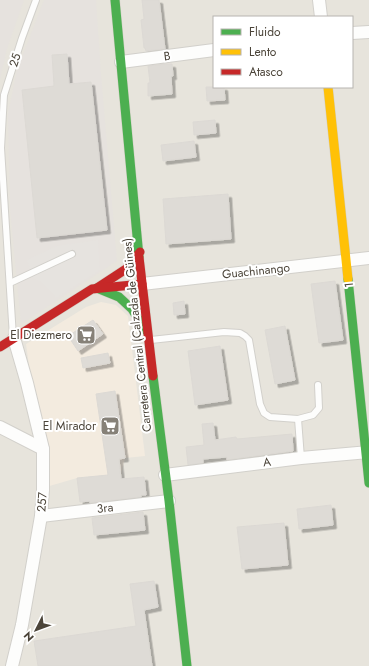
<svg xmlns="http://www.w3.org/2000/svg" width="369" height="666" viewBox="0 0 369 666" font-family="Jost,sans-serif">
<style>
.residential{fill:#e7e4dc;fill-rule:evenodd}
.commercial{fill:#f3ebdf}
.industrial{fill:#e6e2de}
.parking{fill:#e6e3df}
.building{fill:#dedbd6;stroke:#dcd9d4;filter:url(#shadow)}
.lines{fill:none;stroke-linecap:round;stroke-linejoin:round}
.lane-casing{stroke:#d2d0cb;stroke-width:8}
.street-casing{stroke:#d2d0cb;stroke-width:14}
.fast-casing{stroke:#d3cfc5;stroke-width:10}
.slow-casing{stroke:#d3cfc5;stroke-width:10}
.jam-casing{stroke:#d3cfc5;stroke-width:10}
.lane{stroke:#fdfdfc;stroke-width:6}
.street{stroke:#fdfdfc;stroke-width:12}
.fast{stroke:#4caf50;stroke-width:9}
.slow{stroke:#ffc107;stroke-width:9}
.jam{stroke:#c62828;stroke-width:9}
.labels{text-anchor:middle;stroke-width:4;stroke-linejoin:round;paint-order:stroke}
.street-label{font-size:12px;fill:#4b4439;stroke:#fff}
.poi-label{font-size:12px;fill:#4b4439;stroke:#fff;text-anchor:end}
</style>
<defs>
<filter id="shadow"><feDropShadow dx="3.5" dy="3.5" stdDeviation="0" flood-color="#0004"/></filter>
</defs>
<rect width="100%" height="100%" fill="#f4f2ee"/>
<path class="residential" d="M0 0H369V666H0ZM214 17H352V87H214Z"/>
<polygon class="commercial" points="101,302 116,305 128,316 145,456 125,458 121,474 77,478 46,487 26,344 86,307"/>
<g class="industrial">
<polygon points="0,0 24,0 7,49 0,79"/>
<polygon points="44,0 96,0 101,74 117,261 21,324 10,209 8,113 17,70"/>
</g>
<polygon class="parking" points="98,240 100,270 56,298 40,281 33,278 27,260 57,246"/>
<g class="building">
<polygon points="142,0 159,0 165,49 146,51 145,48 144,48 141,20 144,19"/>
<polygon points="67,54 69,84 91,82 107,230 37,238 22,90 54,86 52,55"/>
<polygon points="166,64 172,64 173,76 171,76 172,94 148,96 148,83 150,83 148,66"/>
<polygon points="206,87 224,87 225,100 207,101"/>
<polygon points="215,120 216,133 194,135 193,122"/>
<polygon points="194,141 196,157 163,161 161,145"/>
<polygon points="228,194 231,239 166,244 163,199"/>
<polygon points="335,281 343,340 319,343 311,284"/>
<polygon points="184,301 185,314 174,315 173,303"/>
<polygon points="93,320 103,334 78,351 68,336"/>
<polygon points="285,326 295,380 275,384 265,330"/>
<polygon points="220,346 228,400 195,405 188,351"/>
<polygon points="108,353 110,363 83,368 81,358"/>
<polygon points="115,391 125,458 119,459 121,479 144,477 146,495 141,495 141,497 90,503 90,501 80,502 77,478 108,475 96,394"/>
<polygon points="213,423 215,440 236,437 237,439 292,434 293,451 227,460 227,457 203,459 203,463 188,465 186,447 204,445 202,424"/>
<polygon points="331,505 333,525 299,529 297,509"/>
<polygon points="143,512 145,530 94,535 92,518"/>
<polygon points="284,523 288,565 242,569 237,527"/>
<polygon points="154,581 158,607 144,610 152,666 38,666 34,641 136,626 130,584"/>
</g>
<g class="lines">
<g class="lane-casing">
<g id="lane">
<polyline points="10,283 72,254"/>
<polyline points="13,337 1,148 4,95 22,38 36,0"/>
<polyline points="151,340 224,332 240,333 245,336 249,340 260,404 264,413 270,417 298,419 313,415 319,408 318,385"/>
<polyline points="298,419 301,458"/>
</g>
</g>
<g class="street-casing">
<g id="street">
<polyline points="319,0 321,17"/>
<polyline points="352,33 369,32"/>
<polyline points="121,62 214,50"/>
<polyline points="142,284 369,258"/>
<polyline points="0,427 43,449"/>
<polyline points="165,475 301,458 369,452"/>
<polyline points="41,516 169,501"/>
<polyline points="12,666 22,625 41,516 43,490 43,449 27,383 14,338"/>
</g>
</g>
<g class="fast-casing">
<g id="fast">
<polyline points="115,0 139,257"/>
<polyline points="348,279 369,483"/>
<polyline points="97,288 119,297 132,309 145,330"/>
<polyline points="153,376 169,501 187,666"/>
</g>
</g>
<g class="slow-casing">
<polyline id="slow" points="328,87 348,279"/>
</g>
<g class="jam-casing">
<g id="jam">
<polyline points="139,257 153,376"/>
<polyline points="97,288 126,269 140,252"/>
<polyline points="0,347 92,289 142,284"/>
</g>
</g>
<use href="#lane" class="lane"/>
<use href="#street" class="street"/>
<use href="#fast" class="fast"/>
<use href="#slow" class="slow"/>
<use href="#jam" class="jam"/>
</g>
<defs>
<g id="supermarket-square" transform="scale(1)"><rect x="-9" y="-9" width="18" height="18" rx="4" fill="#868178" stroke="#fff"/><path d="M-6-5.5h2.5l.6 2H6L4.5 2H-2.5L-4.4-4H-6ZM-1.5 3.2a1.3 1.3 0 1 0 .1 0ZM3 3.2a1.3 1.3 0 1 0 .1 0Z" fill="#fff"/></g>
</defs>
<g fill-rule="evenodd">
<use href="#supermarket-square" x="86" y="335"/>
<use href="#supermarket-square" x="110" y="426"/>
</g>
<g class="labels">
<g class="street-label">
<text transform="translate(167 56) rotate(-7)" y="4">B</text>
<text transform="translate(15 60) rotate(-72)" y="4">25</text>
<text transform="translate(256 271) rotate(-6)" y="4">Guachinango</text>
<text transform="translate(349 285) rotate(-96)" y="4">1</text>
<text transform="translate(137 335) rotate(-96)" y="4">Carretera Central (Calzada de Güines)</text>
<text transform="translate(267 462) rotate(-7)" y="4">A</text>
<text transform="translate(42 502) rotate(-86)" y="4">257</text>
<text transform="translate(105 508) rotate(-7)" y="4">3ra</text>
</g>
<g class="poi-label">
<text x="72" y="339">El Diezmero</text>
<text x="96" y="430">El Mirador</text>
</g>
</g>
<rect x="213" y="16" width="140" height="72" fill="#ffffff" stroke="#b7b4b0"/>
<rect x="221" y="29" width="20" height="6" fill="#4caf50" stroke="#b7b4b0"/>
<text x="249" y="36" font-size="12" fill="#4b4439">Fluido</text>
<rect x="221" y="49" width="20" height="6" fill="#ffc107" stroke="#b7b4b0"/>
<text x="249" y="56" font-size="12" fill="#4b4439">Lento</text>
<rect x="221" y="69" width="20" height="6" fill="#c62828" stroke="#b7b4b0"/>
<text x="249" y="76" font-size="12" fill="#4b4439">Atasco</text>
<g transform="translate(36 630) rotate(228)" stroke="#ffffff" stroke-width="3" paint-order="stroke">
<path d="M0-3L7 15L0 10L-7 15Z" fill="#4b4439"/>
<text y="-6" font-size="11" font-weight="bold" text-anchor="middle" fill="#4b4439">N</text>
</g>
</svg>
